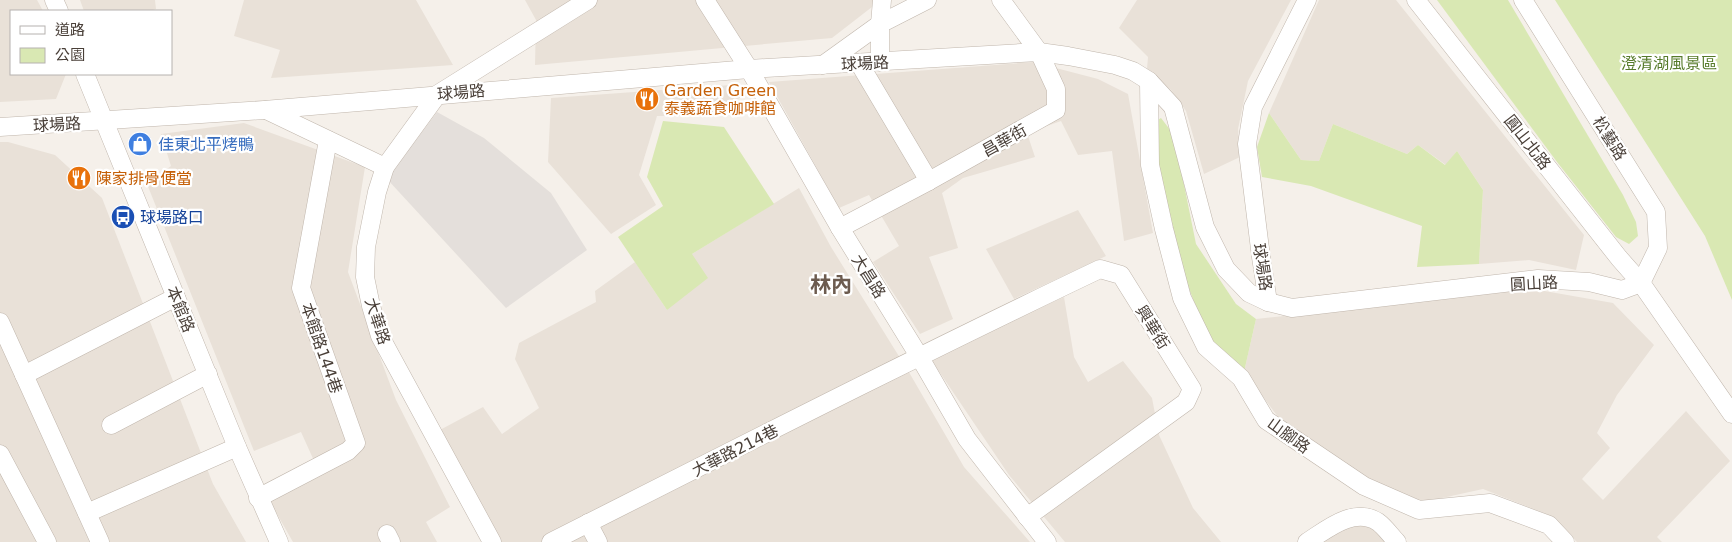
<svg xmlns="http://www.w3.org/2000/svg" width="1732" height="542" viewBox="0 0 1732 542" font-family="'DejaVu Sans','Noto Sans TC',sans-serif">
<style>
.residential{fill:#e9e1d8}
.industrial{fill:#e4dfdb}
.green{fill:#d9e8b3}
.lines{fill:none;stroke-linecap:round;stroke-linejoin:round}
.minor-casing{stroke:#c0b6ac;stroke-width:19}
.minor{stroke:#fff;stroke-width:18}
.labels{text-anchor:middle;stroke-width:4.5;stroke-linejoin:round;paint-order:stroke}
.street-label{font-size:16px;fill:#493f38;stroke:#fff}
.park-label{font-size:16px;fill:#577b2b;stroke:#fff}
.food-label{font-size:16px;fill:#c56008;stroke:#fff;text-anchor:start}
.shop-label{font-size:16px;fill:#366cbe;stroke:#fff;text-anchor:start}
.transit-label{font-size:16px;fill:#164399;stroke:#fff;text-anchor:start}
.district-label{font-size:21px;font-weight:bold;fill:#6c5b4f;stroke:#fff}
</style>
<rect width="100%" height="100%" fill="#f5f0ea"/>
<g class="residential">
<polygon points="0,0 37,0 43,11 11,11 11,74 66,74 56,99 0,102"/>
<polygon points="80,0 155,0 156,9 150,11 84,11"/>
<polygon points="244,0 416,0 453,65 271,78 280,50 234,36"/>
<polygon points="525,0 881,0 832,38 535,65 536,20"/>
<polygon points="1137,0 1291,0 1248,81 1238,129 1240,157 1204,174 1186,111 1171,90 1147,69 1148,57 1119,28"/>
<polygon points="1319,0 1396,0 1584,235 1576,270 1529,260 1479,264 1483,190 1457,151 1446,165 1418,145 1407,154 1333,124 1319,161 1301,160 1269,113"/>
<polygon points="1033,62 1098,79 1128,94 1153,233 1124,241 1112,151 1078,155 1061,121 1027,133 1035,157 963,178 942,193 958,248 929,257 953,319 920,334 873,262 899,246 869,195 839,208 769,82"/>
<polygon points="731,85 741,97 711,116 657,116 639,175 656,205 611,234 548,162 551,98"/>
<polygon points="244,123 365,167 348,272 396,400 450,507 426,522 437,542 293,542 269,500 320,474 301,432 254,451 147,184 171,166 161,134"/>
<polygon points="0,142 8,142 55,155 102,198 213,484 246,542 0,542"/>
<polygon points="799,188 831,247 910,374 964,467 1030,542 499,542 438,431 483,407 502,434 539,408 515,359 519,343 596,302 595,291 635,262 667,310 692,254"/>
<polygon points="1078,210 1106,256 1014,299 986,249"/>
<polygon points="1533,289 1613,303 1654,345 1617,395 1597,433 1610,448 1582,479 1603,500 1686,411 1730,461 1657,537 1662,542 1577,542 1549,515 1483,489 1424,502 1360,475 1279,418 1244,372 1256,319"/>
<polygon points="1064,297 1074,357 1088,382 1123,361 1152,398 1159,435 1193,508 1221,542 1065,542 1009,475 930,358"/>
<polygon points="1350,525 1374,525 1392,542 1320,542"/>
</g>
<polygon class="industrial" points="437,112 484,138 551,193 587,250 506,308 387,179"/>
<g class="green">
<polygon points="1437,0 1508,0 1623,195 1636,222 1638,236 1629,244 1616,237 1557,162"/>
<polygon points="1555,0 1732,0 1732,300 1705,236"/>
<polygon points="1269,113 1301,160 1319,161 1333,124 1407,154 1418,145 1445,165 1457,151 1483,190 1479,264 1417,267 1422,226 1311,186 1262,177 1257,147"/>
<polygon points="1161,118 1174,135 1196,244 1236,304 1256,319 1244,372 1218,351 1196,307 1177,257 1155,164 1156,121"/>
<polygon points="663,121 724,127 774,204 692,254 708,278 667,310 618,237 663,206 647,177"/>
</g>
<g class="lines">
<g class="minor-casing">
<g id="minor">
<polyline points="54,0 59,11"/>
<polyline points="705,0 749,69 840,228 919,356 967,439 1047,542"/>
<polyline points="1416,0 1619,258 1641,283 1732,414"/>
<polyline points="1523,0 1656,212 1658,248 1641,283"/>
<polyline points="880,62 880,24 882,0"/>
<polyline points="859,63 929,181"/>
<polyline points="823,65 880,24 927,0"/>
<polyline points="85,74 237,447 279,542"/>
<polyline points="1149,81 1150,165 1164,229 1182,298 1206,347 1241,378 1266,420 1364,486 1419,510 1490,503 1549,525 1565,542"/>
<polyline points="266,110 385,167"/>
<polyline points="0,127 264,110 749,69 1039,52 1068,56 1115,65 1133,71 1149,81 1173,107 1205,227 1226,269 1249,293 1268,302 1292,308 1538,279 1589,282 1622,290 1641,283"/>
<polyline points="840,228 929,181 1056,110 1056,89 1039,52 1001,0"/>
<polyline points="1268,302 1261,257 1247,144 1253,107 1307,0"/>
<polyline points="0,322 100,542"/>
<polyline points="24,375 176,297"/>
<polyline points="111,425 208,374"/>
<polyline points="0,454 47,542"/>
<polyline points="258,498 348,451 356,443 301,288 328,140"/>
<polyline points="87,513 237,447"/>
<polyline points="588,523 598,542"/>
<polyline points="387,534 391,542"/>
<polyline points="492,542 380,336 371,306 365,277 366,247 377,192 385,167 438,94 588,0"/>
<path d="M551 542C733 450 915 357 1100 269L1121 275 1192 389 1186 402 1027 517"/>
<path d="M1307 542C1326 530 1354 506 1378 522 1385 527 1391 536 1397 542"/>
</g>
</g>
<use href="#minor" class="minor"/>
</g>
<defs>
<g id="restaurant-disc" transform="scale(1.25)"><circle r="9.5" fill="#e8710a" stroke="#fff"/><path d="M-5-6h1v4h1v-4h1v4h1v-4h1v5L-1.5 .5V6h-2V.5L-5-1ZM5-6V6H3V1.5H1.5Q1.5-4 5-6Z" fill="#fff"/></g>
<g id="shop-disc" transform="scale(1.25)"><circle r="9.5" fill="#3f7fe0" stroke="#fff"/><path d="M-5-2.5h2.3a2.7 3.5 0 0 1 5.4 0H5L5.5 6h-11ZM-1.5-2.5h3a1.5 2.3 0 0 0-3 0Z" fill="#fff"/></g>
<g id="bus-disc" transform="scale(1.25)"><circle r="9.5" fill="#1a4fb4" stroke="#fff"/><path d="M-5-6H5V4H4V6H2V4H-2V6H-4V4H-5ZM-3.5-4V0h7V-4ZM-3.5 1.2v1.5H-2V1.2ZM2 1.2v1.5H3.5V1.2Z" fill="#fff"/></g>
</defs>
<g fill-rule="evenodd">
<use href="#restaurant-disc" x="647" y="99"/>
<use href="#shop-disc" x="140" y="144"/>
<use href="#restaurant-disc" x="79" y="178"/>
<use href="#bus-disc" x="123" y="217"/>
</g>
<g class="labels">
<g class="street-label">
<text transform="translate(865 63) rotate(-3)" y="6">球場路</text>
<text transform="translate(461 92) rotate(-5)" y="6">球場路</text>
<text transform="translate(57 124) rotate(-3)" y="6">球場路</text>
<text transform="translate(1610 138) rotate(58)" y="6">松藝路</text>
<text transform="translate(1004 140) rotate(-29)" y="6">昌華街</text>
<text transform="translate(1528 142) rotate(52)" y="6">圓山北路</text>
<text transform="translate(1263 267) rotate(81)" y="6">球場路</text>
<text transform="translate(869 276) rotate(58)" y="6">大昌路</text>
<text transform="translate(1534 283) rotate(-3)" y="6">圓山路</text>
<text transform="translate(181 309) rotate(68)" y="6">本館路</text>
<text transform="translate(378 321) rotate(72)" y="6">大華路</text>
<text transform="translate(1153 327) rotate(58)" y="6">興華街</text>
<text transform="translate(322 348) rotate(71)" y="6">本館路144巷</text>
<text transform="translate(1289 435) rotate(36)" y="6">山腳路</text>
<text transform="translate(735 450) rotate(-27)" y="6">大華路214巷</text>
</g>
<g class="park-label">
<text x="1669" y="69">澄清湖風景區</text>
</g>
<g class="food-label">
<text x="664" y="96">Garden Green<tspan x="664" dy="18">泰義蔬食咖啡館</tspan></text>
<text x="96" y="184">陳家排骨便當</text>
</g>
<g class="shop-label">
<text x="158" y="150">佳東北平烤鴨</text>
</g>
<g class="transit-label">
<text x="140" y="223">球場路口</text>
</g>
<g class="district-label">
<text x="831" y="292">林內</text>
</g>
</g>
<rect x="10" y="10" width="162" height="65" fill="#ffffff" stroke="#b6b2af"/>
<rect x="20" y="26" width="25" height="8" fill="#ffffff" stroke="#b6b2af"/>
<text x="55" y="35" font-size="15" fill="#493f38">道路</text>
<rect x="20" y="48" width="25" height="15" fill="#d9e8b3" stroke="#b6b2af"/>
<text x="55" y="60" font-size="15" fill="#493f38">公園</text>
</svg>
